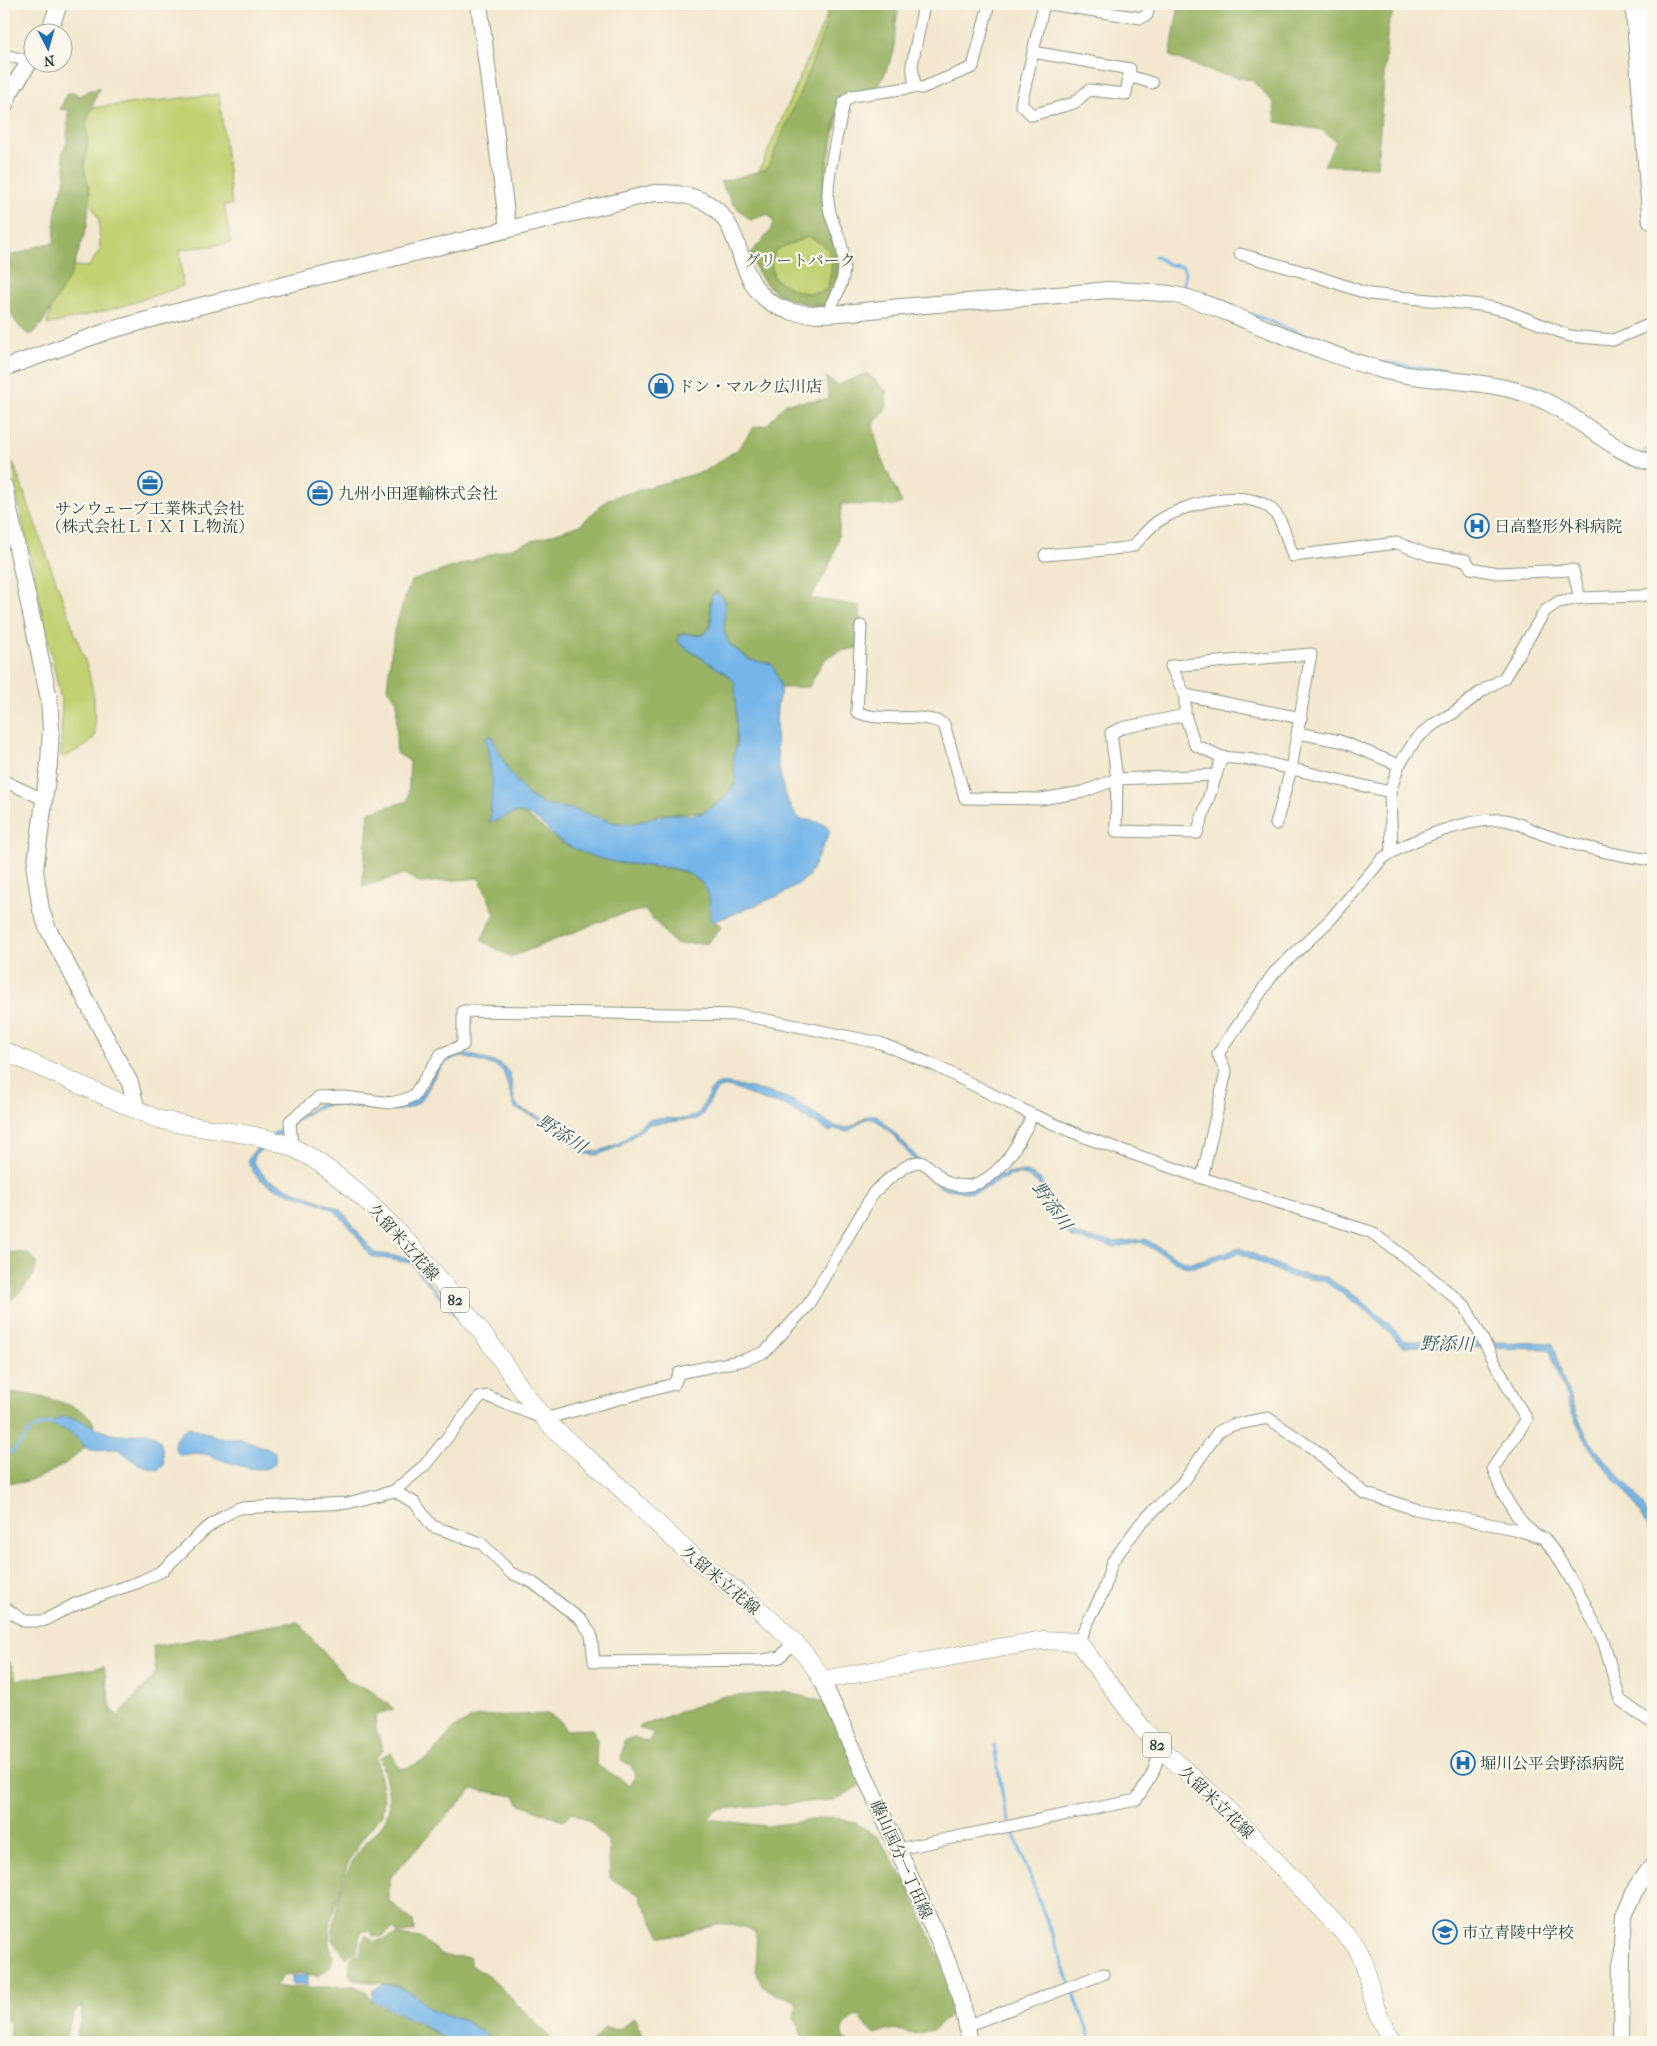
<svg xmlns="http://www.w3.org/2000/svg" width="1657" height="2046" viewBox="0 0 1657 2046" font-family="'IM FELL French Canon','Noto Serif JP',serif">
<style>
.green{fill:#c3d173;stroke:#718754}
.forest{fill:#9ab365;stroke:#5c784c;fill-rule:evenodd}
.water{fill:#74b5e9;stroke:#4a798e}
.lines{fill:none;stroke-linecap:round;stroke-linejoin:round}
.stream{stroke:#74b5e9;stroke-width:3}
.street-casing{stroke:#899282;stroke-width:13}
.secondary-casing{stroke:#899282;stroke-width:18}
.primary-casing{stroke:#899282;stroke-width:19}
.highway-casing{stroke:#899282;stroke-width:23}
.street{stroke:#fff;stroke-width:11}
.secondary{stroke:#fff;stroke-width:16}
.primary{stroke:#fff;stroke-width:18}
.highway{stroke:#fff;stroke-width:21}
.labels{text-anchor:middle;stroke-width:4.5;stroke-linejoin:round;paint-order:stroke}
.shield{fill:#fbf7ec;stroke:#61756b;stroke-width:1}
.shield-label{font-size:15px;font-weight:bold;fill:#1f3d34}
.park-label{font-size:16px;fill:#405b41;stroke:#fbf7ec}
.poi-label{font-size:16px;fill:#1f3d34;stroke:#fbf7ec;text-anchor:start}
.street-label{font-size:16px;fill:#1f3d34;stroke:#fbf7ec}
.water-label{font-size:18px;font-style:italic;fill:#345b61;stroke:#fbf7ec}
</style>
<rect width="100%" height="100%" fill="#fbf7ec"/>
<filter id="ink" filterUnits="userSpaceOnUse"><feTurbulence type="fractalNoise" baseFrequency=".02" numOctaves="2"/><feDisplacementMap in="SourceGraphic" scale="10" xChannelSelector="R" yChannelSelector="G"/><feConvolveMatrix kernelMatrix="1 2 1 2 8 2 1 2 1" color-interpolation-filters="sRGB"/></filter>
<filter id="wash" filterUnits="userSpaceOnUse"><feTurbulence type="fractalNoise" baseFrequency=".0096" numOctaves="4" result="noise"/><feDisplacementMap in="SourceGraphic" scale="20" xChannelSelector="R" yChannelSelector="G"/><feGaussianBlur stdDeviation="1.12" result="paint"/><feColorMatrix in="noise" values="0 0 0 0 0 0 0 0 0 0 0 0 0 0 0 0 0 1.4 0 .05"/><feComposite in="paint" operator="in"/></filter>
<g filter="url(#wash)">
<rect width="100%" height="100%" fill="#f3e8cf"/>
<g class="green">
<path d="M825 4H900L890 52 841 100 822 197 828 225 838 250 841 264 837 286 823 307C786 301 764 294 751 256L776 227 771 203 746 202 827 14Z"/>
<polygon points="219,94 232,205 224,205 231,243 180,250 183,286 120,307 47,325 62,265 88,267 100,250 99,220 89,200 76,159 89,108"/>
<polygon points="13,462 88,669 94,697 95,736 86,746 64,757 61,755 62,704 17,496"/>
</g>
<g class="forest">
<path d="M829 4H896L894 52 879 87 847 93 840 99C834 130 825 162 822 193 818 242 859 250 823 306 785 302 761 292 751 253L768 234 774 223 769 214 750 220 734 205 720 182 767 169C778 143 833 22 829 4ZM807 237C836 246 834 263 827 289 809 299 790 289 774 278L771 262 776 250Z"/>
<polygon points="1179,4 1397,4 1388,26 1377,167 1324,165 1336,142 1322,130 1276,122 1274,103 1251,80 1213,72 1170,56"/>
<path d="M99 89 86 123 88 143 84 166 90 192 87 226 71 274 43 322 34 333 29 335C3 317 4 285 4 256 22 256 34 244 54 243 55 233 54 222 56 211 60 188 71 180 62 154L67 143 68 113 70 110 60 109 67 93H75L80 96 90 90Z"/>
<path d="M867 373 886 391 887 407 873 425 880 456 902 503 894 506 841 504C839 548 834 562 810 598L860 606 861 626 857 648C824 653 824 659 809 687L781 688 770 663H755L727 642 723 628 725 599 718 592 713 593C704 609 720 621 702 635L684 633 679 635V641L683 646 729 676 735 682C740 716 733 749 736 782L723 799 704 812 661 814 633 824 609 822 576 810 545 805 525 793 512 777 491 735 486 737 491 762 493 791 490 822 515 813 525 814 559 841 571 847 614 862 677 870 692 875 703 884 711 898V920L722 926 708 943 675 944 645 910 618 915 511 957 481 940 495 914 479 878 420 883 405 874 362 887 369 812 408 801 410 761 396 753 397 701 387 688 394 631 411 581 580 525 608 499 705 471 738 449 754 427 767 425 786 403 829 399 826 377 838 385Z"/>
<path d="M17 1252 28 1254 36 1261C38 1280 17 1294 4 1306V1253Z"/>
<path d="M4 1392C23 1392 88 1403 94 1424 101 1449 43 1479 23 1482 17 1483 10 1482 4 1482Z"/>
<path d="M298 1622 349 1682 370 1690 394 1709 375 1715 376 1728 383 1751 376 1757 384 1800 382 1814 361 1840 347 1865 331 1918 329 1944 333 1957 330 1967 318 1976 301 1973 284 1975 275 1986 289 1988 355 1986 367 1992 372 2002 425 2027 448 2042H74L81 2019 82 2004 73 2015 64 2042H10V2022L4 2017V1660L10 1662 17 1680 104 1667 111 1708 118 1716 156 1673 153 1646C202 1640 249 1627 298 1622Z"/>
<path d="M786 1692 825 1702 863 1779 858 1787 835 1800 741 1807 717 1810 708 1819 767 1826 834 1817 856 1823 879 1838 906 1882 954 1990 956 2007 946 2019 933 2030 913 2034 894 2029 873 2034 862 2020 861 2015 852 2018 842 2028V2035L849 2042H805L794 2017 798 2003C786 1994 779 1997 769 1991 750 1980 758 1948 756 1931 744 1927 731 1923 718 1924 698 1927 681 1939 661 1936L638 1894 610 1878 608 1841 589 1821 572 1812 563 1821 519 1803 515 1796 472 1789 389 1879V1901L413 1921 414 1931 398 1934 394 1928 381 1937 373 1936 369 1930 361 1932 356 1953 349 1954 347 1958 332 1940C335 1909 341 1877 359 1851 366 1840 381 1830 386 1818 394 1800 384 1775 380 1757L391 1753 400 1769 410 1767 428 1758 455 1727 478 1716 548 1714 562 1723 565 1730 592 1729 597 1739 596 1765 631 1785 635 1776 632 1766 621 1760 624 1740 636 1738 648 1742 654 1734 638 1727 720 1697Z"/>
<polygon points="366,1935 374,1942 398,1935 421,1938 443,1956 469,1957 471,1965 492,1979 555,2042 495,2042 465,2020 434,2012 411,1993 394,1985 354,1980 349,1973 351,1957 360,1954 362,1943"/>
<polygon points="634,2017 643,2038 640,2042 592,2042 605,2028 619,2030"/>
</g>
<g class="water">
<path d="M719 593 725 601 724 632 730 645 750 660 772 664C774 668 781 685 781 688 781 694 777 701 777 707 775 738 776 797 800 819 811 821 826 821 830 832L808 877 783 894 713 922C705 916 718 895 697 879 675 862 641 867 615 862 598 859 577 851 562 842 549 834 538 815 522 813 509 811 502 821 490 822L492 780 486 737 491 736 510 773 529 796 545 805 577 810 614 823 632 824 668 814 692 815 702 813 723 800 736 784 733 757 737 744 735 683 728 675 680 644 678 639 683 633 700 636C721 628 705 608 713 594Z"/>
<path d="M461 1052 501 1064 510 1074 514 1100 519 1108 551 1122 579 1147 589 1152C602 1151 614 1147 625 1139 634 1133 641 1122 652 1119 666 1116 686 1123 697 1114 707 1106 706 1089 719 1084 728 1081 787 1096 796 1102 811 1109 826 1126 843 1128 856 1129 863 1113 877 1115L944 1186 994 1178 1007 1173 1027 1172 1040 1179 1065 1225 1076 1235 1115 1242 1145 1239 1179 1259 1191 1263 1240 1248 1295 1273 1326 1277 1360 1299 1390 1325 1404 1341 1552 1343C1558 1353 1559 1366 1562 1376 1570 1398 1578 1421 1591 1442 1611 1473 1653 1499 1653 1540 1641 1505 1617 1483 1595 1455 1583 1438 1575 1419 1567 1400L1568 1398 1566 1397 1550 1349 1402 1346 1370 1313 1324 1281 1292 1277 1239 1253 1195 1267 1183 1266 1141 1242 1116 1247 1072 1238 1061 1226 1038 1183C1011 1161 996 1189 974 1192 968 1193 961 1191 955 1190 951 1189 944 1190 940 1187 923 1178 884 1113 867 1119 860 1121 854 1128 847 1132L834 1129 830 1132 785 1105 765 1101 733 1088 722 1087 717 1089 702 1115 697 1119 649 1124 620 1146 597 1155 585 1154 549 1124 515 1108 503 1071 496 1066 460 1056C428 1065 434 1095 413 1106 388 1119 346 1098 318 1108 305 1112 269 1144 256 1154L253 1162 267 1179 341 1210 374 1253 409 1258 471 1331 469 1334 411 1263 370 1256C361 1242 350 1225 337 1213 314 1193 257 1196 248 1160L253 1152 274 1133 319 1104 414 1101C434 1083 431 1061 461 1052Z"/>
<path d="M62 1417C88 1418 96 1432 117 1435 130 1437 148 1427 158 1439 163 1444 163 1458 164 1465L159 1470 140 1466 119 1449 89 1450 69 1431 52 1425 53 1421Z"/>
<path d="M190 1427 216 1437 243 1439 275 1452V1463C264 1479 219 1458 205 1454 197 1452 188 1454 181 1455 167 1446 178 1431 190 1427Z"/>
<polygon points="308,1975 308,1985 292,1985 292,1976"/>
<polygon points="385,1984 402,1988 416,1996 431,2010 464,2020 496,2042 450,2042 422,2024 372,2000 373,1990"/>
</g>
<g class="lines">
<g class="stream">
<polyline points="1155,256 1168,264 1183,267 1185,272 1184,286 1189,292"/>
<polyline points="1251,314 1341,349"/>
<polyline points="1385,362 1445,372"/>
<path d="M1521 384C1546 388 1563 400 1583 415"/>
<polyline points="1644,452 1653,446"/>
<path d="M4 1454C20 1452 21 1437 33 1429 39 1425 46 1424 53 1423"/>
<polyline points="994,1745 1005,1809 1010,1823"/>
<polyline points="1012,1828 1092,2042"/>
</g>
</g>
</g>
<g filter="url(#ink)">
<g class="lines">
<g class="street-casing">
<g id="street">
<polyline points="924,4 912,65 915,87 922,88 973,67 989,4"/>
<polyline points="1050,4 1141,18 1147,15 1149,4"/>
<polyline points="1033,52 1130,69 1126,94 1089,90 1074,103 1032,115 1021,104 1044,4"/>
<polyline points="4,55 30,61"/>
<polyline points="1129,76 1152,83"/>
<polyline points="1240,254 1304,272 1369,294 1480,305 1507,311 1570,336 1613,340 1653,323"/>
<path d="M827 313C844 285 849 268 839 237 833 222 827 210 828 193 828 168 839 128 844 102L852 96 915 87"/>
<path d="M1045 555C1057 554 1128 549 1133 546 1140 540 1148 528 1157 522 1184 504 1242 487 1270 508 1283 518 1287 541 1293 556L1397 543 1429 555 1466 560 1471 568 1497 573 1573 570 1580 598 1641 596 1653 593"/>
<path d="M861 626 857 712C885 724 917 711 944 724L965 798 1041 799 1083 792 1117 779 1216 775 1222 757"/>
<polyline points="1185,695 1301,718"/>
<polyline points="1185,715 1122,728 1111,733 1117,779 1116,831 1197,833 1216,775"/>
<polyline points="1298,733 1340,741 1399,765"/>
<polyline points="4,781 43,799"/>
<polyline points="1390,792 1399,765 1416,739 1434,724 1455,712 1482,691 1504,678 1545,611 1558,602 1580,598"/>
<polyline points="1276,824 1291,769 1311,654 1171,666 1185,695 1185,715 1195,745 1222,757 1254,760 1390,792 1392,852"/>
<path d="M292 1146 290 1121 318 1098 345 1097 390 1103 404 1100 414 1095 441 1054 463 1045V1011L743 1015 880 1043 934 1065 1031 1114 1087 1138 1202 1178 1371 1232 1422 1270 1465 1306 1516 1402 1527 1419 1493 1468C1501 1493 1513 1515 1533 1533"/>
<path d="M1202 1178 1226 1072 1218 1054 1274 973 1330 920 1382 859C1410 839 1471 817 1505 820 1519 822 1534 832 1548 836 1582 847 1619 856 1653 860"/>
<polyline points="394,1491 415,1503 432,1526 481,1543 511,1573 532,1582 581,1620 591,1634 594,1662 763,1660 780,1657 794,1642"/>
<path d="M4 1607 24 1621H43L75 1604 139 1582 162 1571 202 1532 223 1516 239 1508 348 1503 394 1491 425 1465 479 1398 487 1396 544 1419 674 1384 679 1373 683 1372 744 1360 765 1352 808 1305 874 1192C883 1184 905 1163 918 1162 929 1162 938 1179 949 1183 983 1196 1009 1161 1022 1135 1026 1128 1031 1121 1031 1114"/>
<polyline points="1078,1642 1104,1590 1112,1562 1140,1524 1184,1481 1218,1432 1232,1425 1268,1418 1315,1450 1364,1493 1415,1509 1514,1529 1544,1538 1556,1554 1584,1602 1604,1643 1620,1700 1653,1724"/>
<polyline points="898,1849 1136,1800 1152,1775 1161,1749"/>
<polyline points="966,2026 1103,1974"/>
</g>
</g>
<g class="secondary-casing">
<g id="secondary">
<polyline points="479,4 508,229"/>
<polyline points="49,32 59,4"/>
<polyline points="4,107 10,92 32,58"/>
<path d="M4 368 111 330 184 310 654 193C769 190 713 288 789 311 816 319 873 309 902 307 970 301 1039 298 1107 290 1129 291 1152 291 1175 295 1201 300 1225 312 1250 322 1293 339 1336 357 1382 370 1432 383 1489 378 1538 398 1579 415 1610 452 1653 463"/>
<polyline points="4,486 49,699 51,729 49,763 35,870 41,910 48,929 130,1083 137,1110"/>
<polyline points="822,1680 942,1948 961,1997 970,2042"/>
<polyline points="1621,2042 1622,1944 1624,1916 1634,1892 1653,1864"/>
</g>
</g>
<g class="primary-casing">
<path id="primary" d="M4 1051 155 1118C212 1135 267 1126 318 1162 383 1207 435 1272 483 1334 504 1361 521 1392 544 1418 562 1439 587 1456 607 1475 638 1504 667 1535 700 1562 739 1595 798 1634 822 1680L1043 1640 1078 1642 1142 1728 1161 1749 1219 1801 1355 1945C1368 1966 1366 1974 1372 1996 1376 2012 1384 2028 1393 2042"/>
</g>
<g class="highway-casing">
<polyline id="highway" points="1636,4 1653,219"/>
</g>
<use href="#street" class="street"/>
<use href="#secondary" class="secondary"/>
<use href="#primary" class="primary"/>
<use href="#highway" class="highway"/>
</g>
</g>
<defs>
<g id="shop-ring" transform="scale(1.25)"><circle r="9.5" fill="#fbf7ec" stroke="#1f6fb2" stroke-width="1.5"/><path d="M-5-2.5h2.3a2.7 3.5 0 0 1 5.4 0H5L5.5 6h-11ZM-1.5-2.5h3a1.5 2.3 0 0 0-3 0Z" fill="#1f6fb2"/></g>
<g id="office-ring" transform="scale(1.25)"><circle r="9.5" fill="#fbf7ec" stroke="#1f6fb2" stroke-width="1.5"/><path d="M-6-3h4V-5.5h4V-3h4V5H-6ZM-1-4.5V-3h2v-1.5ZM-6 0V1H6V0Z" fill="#1f6fb2"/></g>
<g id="hospital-ring" transform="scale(1.25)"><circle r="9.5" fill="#fbf7ec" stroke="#1f6fb2" stroke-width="1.5"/><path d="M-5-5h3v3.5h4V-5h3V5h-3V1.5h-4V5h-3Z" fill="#1f6fb2"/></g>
<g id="school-ring" transform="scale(1.25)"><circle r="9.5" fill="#fbf7ec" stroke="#1f6fb2" stroke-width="1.5"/><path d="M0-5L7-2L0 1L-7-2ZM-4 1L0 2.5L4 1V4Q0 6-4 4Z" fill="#1f6fb2"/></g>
</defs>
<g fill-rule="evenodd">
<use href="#shop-ring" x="661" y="386"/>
<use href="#office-ring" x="150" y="483"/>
<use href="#office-ring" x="320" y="493"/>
<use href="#hospital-ring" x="1477" y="526"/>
<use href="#hospital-ring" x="1463" y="1763"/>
<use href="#school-ring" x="1445" y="1932"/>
</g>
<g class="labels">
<g class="shield">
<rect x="441" y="1287.5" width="28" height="25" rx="4"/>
<rect x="1143" y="1732.5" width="28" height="25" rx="4"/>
</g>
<g class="shield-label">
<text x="455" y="1305">82</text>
<text x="1157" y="1750">82</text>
</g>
<g class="park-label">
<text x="800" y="266">グリートパーク</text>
</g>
<g class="poi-label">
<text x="678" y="392">ドン・マルク広川店</text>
<text x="338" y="499">九州小田運輸株式会社</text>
<text x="150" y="514" text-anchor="middle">サンウェーブ工業株式会社<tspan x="150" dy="18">（株式会社ＬＩＸＩＬ物流）</tspan></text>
<text x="1494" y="532">日高整形外科病院</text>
<text x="1480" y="1769">堀川公平会野添病院</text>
<text x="1462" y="1938">市立青陵中学校</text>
</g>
<g class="street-label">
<text transform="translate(404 1242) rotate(48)" y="6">久留米立花線</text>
<text transform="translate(721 1580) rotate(40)" y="6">久留米立花線</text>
<text transform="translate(1217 1802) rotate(44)" y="6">久留米立花線</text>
<text transform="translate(902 1859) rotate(66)" y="6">藤山国分一丁田線</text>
</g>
<g class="water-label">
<text transform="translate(562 1134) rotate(33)" y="6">野添川</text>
<text transform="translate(1052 1206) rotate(55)" y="6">野添川</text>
<text transform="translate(1447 1344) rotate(1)" y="6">野添川</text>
</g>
</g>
<rect width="1657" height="2046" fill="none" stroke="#fbf7ec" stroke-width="20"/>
<g transform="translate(48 48) rotate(174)"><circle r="24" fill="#fbf7ec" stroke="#a3ada2"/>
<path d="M0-4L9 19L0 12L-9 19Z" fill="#1f6fb2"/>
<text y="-8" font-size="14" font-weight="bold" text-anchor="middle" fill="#1f3d34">N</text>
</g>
</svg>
